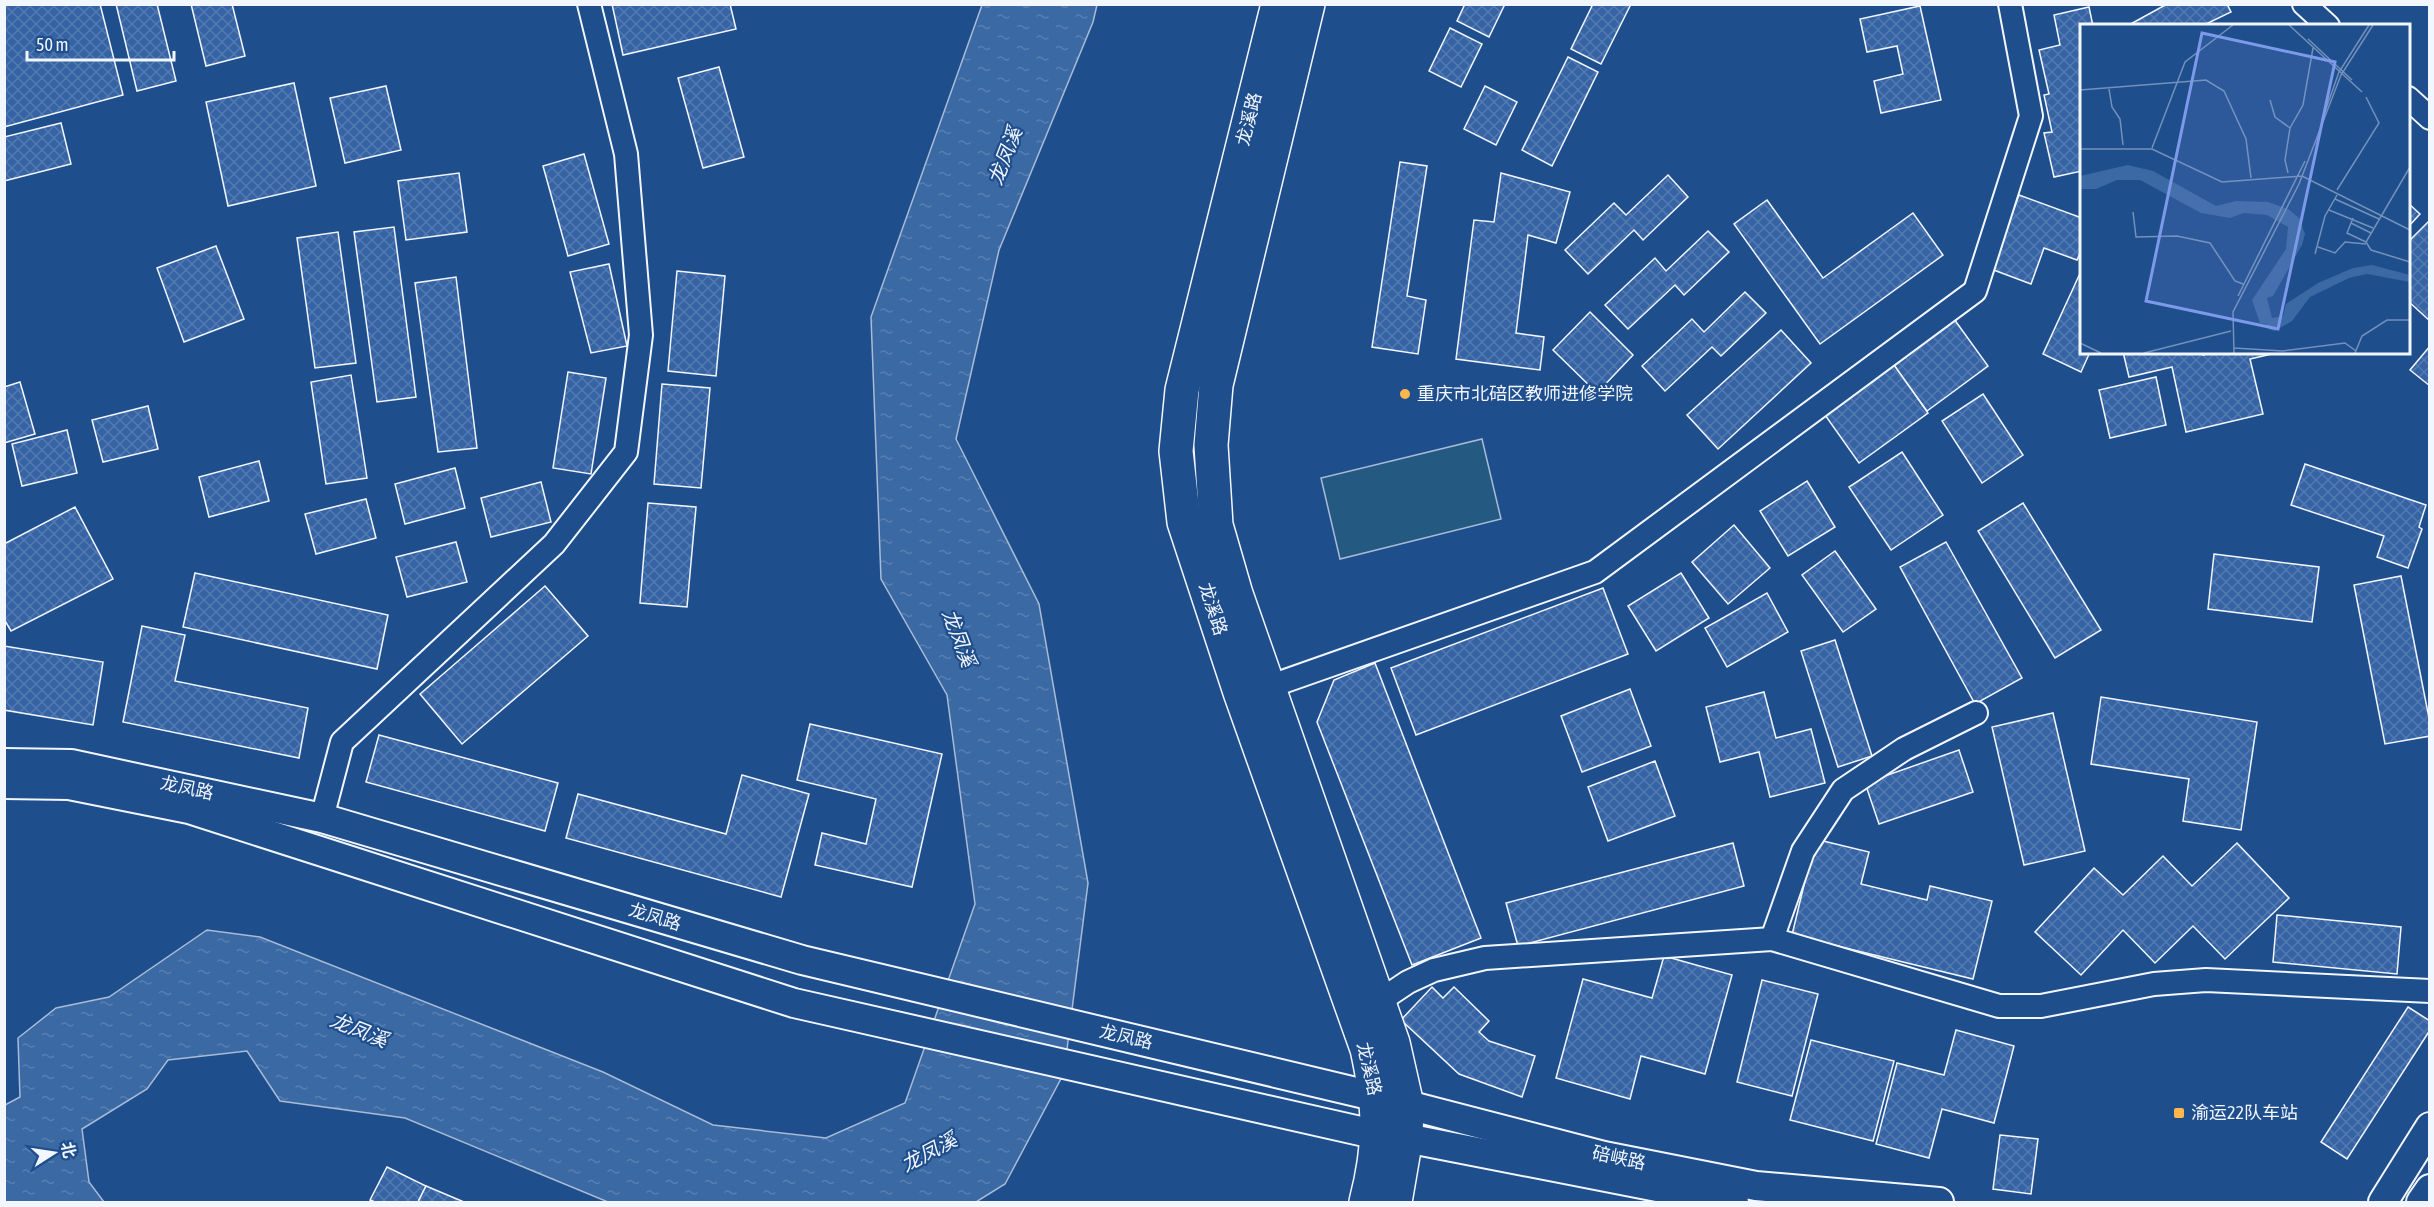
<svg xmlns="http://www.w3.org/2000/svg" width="2434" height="1207" viewBox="0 0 2434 1207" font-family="'Asap Condensed','Noto Sans SC',sans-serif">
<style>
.pitch{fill:#245a82;stroke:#a8bbd7;stroke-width:1.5}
.water{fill:url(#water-ripples);stroke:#a8bbd7;stroke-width:1.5}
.building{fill:url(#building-cross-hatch);stroke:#f2f6ff;stroke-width:1.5}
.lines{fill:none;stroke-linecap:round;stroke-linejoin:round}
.minor-casing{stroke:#f2f6ff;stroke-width:26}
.major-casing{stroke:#f2f6ff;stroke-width:32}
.highway-casing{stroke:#f2f6ff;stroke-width:36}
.minor{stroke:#1f4e8c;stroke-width:22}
.major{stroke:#1f4e8c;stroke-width:28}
.highway{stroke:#1f4e8c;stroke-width:33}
.poi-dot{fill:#ffb74d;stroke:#1f4e8c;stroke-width:2}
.labels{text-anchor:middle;stroke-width:4.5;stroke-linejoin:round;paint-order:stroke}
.street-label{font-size:18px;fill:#f2f6ff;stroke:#1f4e8c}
.poi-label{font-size:18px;fill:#f2f6ff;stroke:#1f4e8c;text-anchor:start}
.water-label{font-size:20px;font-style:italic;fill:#f2f6ff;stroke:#1f4e8c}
.inset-road{fill:none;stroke:#7391ba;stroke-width:1.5}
.view{fill:#7d9aea;fill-opacity:0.15;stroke:#7d9aea;stroke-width:3}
.inset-edge{fill:none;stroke:#f2f6ff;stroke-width:3}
</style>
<defs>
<pattern id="water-ripples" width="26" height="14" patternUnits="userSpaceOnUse" patternTransform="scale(1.5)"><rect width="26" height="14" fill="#3b69a3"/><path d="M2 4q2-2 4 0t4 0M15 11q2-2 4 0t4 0" fill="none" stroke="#587fb1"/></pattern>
<pattern id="building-cross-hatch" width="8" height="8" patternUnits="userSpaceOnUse" patternTransform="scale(1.5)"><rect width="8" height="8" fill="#3563a3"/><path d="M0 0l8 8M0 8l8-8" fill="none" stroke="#537ab1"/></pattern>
</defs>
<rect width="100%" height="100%" fill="#1f4e8c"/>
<polygon class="pitch" points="1482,439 1501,519 1340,559 1321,478"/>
<polygon class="water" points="982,5 1097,5 1093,22 999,250 956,439 1039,604 1088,883 1064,1073 1005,1184 976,1202 608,1202 405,1118 280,1101 247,1051 168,1060 147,1089 82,1129 89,1182 104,1202 5,1202 5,1105 20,1097 18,1038 56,1008 109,997 207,930 260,937 603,1072 713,1125 826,1138 905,1103 975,904 947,695 881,579 871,317"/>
<g class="building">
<polygon points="4,4 100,4 123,95 4,127"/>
<polygon points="116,4 157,4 176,81 137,91"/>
<polygon points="191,4 232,4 245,56 206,66"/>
<polygon points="612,4 730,4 736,29 623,55"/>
<polygon points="1465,4 1505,4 1489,37 1457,21"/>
<polygon points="1593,4 1631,4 1601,64 1571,49"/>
<polygon points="2167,4 2227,4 2231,12 2202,26 2127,26"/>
<polygon points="1920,6 1941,100 1881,113 1874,81 1903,74 1897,46 1867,52 1860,19"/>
<polygon points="2089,7 2093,26 2082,26 2082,171 2054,177 2044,133 2052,132 2044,95 2049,94 2039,50 2060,45 2054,15"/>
<polygon points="1450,28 1482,44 1461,87 1429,71"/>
<polygon points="1568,57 1598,72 1552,166 1522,150"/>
<polygon points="719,67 744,157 703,168 678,78"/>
<polygon points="294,83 316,186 228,206 206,102"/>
<polygon points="386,86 401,150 345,163 330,98"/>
<polygon points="1485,86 1517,102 1496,145 1464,129"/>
<polygon points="61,123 71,164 4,181 4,137"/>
<polygon points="584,154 609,244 568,256 543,166"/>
<polygon points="1400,162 1427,166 1407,296 1426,300 1418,354 1372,347"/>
<polygon points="459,173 467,232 406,240 398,181"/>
<polygon points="1501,173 1570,192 1556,243 1528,235 1516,333 1544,337 1540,370 1456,359 1474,220 1494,222"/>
<polygon points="1668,175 1688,197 1643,240 1634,230 1588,274 1565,250 1614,203 1626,215"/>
<polygon points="2019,195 2082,218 2082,249 2077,260 2044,248 2031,284 1991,269"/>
<polygon points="1767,200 1823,278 1913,213 1943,255 1820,344 1734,224"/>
<polygon points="2408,203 2420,214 2408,227"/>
<polygon points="2430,220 2430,321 2408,301 2408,242"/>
<polygon points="394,227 416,397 377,402 354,232"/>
<polygon points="1708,231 1729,252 1684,295 1675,285 1628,329 1605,305 1655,258 1666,271"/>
<polygon points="338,232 356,363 315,368 297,238"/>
<polygon points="216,246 244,319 184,342 157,268"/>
<polygon points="609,264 627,346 591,353 570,272"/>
<polygon points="2082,269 2082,352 2090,352 2081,372 2043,354"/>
<polygon points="677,271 725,276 716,376 668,371"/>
<polygon points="456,277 477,448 438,452 415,283"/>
<polygon points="1745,292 1766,313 1721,356 1712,347 1665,391 1642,366 1692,319 1704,332"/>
<polygon points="1590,312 1633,355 1597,393 1553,350"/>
<polygon points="1954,319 1988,366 1927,411 1893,364"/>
<polygon points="1781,330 1811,363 1718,449 1687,415"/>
<polygon points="2430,346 2430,386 2410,370"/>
<polygon points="2123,352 2202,352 2203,355 2213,352 2276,353 2250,359 2263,414 2186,432 2172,367 2129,377"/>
<polygon points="1894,365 1928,413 1859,463 1825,415"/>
<polygon points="568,372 606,378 591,474 553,468"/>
<polygon points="351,375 367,478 326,484 311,382"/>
<polygon points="2156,377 2166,425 2110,438 2099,390"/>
<polygon points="20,382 35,434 4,443 4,387"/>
<polygon points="662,384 710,388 701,488 654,484"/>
<polygon points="1983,394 2023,455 1982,483 1942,421"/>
<polygon points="148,406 158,449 103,462 92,420"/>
<polygon points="67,430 77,473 22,486 12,444"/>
<polygon points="1902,452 1943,515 1891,550 1849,487"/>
<polygon points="259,461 269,501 209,517 199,477"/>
<polygon points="2305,464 2426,505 2419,527 2422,529 2408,568 2377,557 2384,536 2291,505"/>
<polygon points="455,468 465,508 405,524 395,484"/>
<polygon points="1807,481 1835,527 1788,556 1760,511"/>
<polygon points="541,482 551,522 491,537 481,498"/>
<polygon points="366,499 376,538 316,554 305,514"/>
<polygon points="648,503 696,507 687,607 640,603"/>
<polygon points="2023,503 2101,630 2055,658 1978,531"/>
<polygon points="75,507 113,579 11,631 4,619 4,544"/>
<polygon points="1734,525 1770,568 1728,604 1692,562"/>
<polygon points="456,542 467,582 407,597 396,557"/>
<polygon points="1946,542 2022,678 1975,704 1900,567"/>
<polygon points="1835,551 1876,609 1843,632 1802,575"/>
<polygon points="2214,554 2319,567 2312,622 2208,609"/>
<polygon points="195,573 388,615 377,669 183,627"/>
<polygon points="1681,573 1709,618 1656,651 1628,606"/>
<polygon points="2401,576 2430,723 2430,736 2385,744 2354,585"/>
<polygon points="545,586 588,636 462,744 420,694"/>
<polygon points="1603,588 1628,654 1416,735 1391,668"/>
<polygon points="1767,593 1788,632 1727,667 1705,628"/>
<polygon points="142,626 185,635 175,681 308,708 299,758 123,722"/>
<polygon points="1835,640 1872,756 1838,767 1801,651"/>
<polygon points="4,646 103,662 93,725 4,710"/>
<polygon points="1375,663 1481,938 1412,965 1317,722 1334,680"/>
<polygon points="1630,689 1651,746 1582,772 1561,716"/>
<polygon points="1764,692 1776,738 1811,729 1825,783 1770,797 1759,752 1720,762 1706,707"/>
<polygon points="2101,697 2257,722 2241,830 2183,821 2189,779 2091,764"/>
<polygon points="2053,713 2085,851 2024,865 1992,727"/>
<polygon points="810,724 942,754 912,887 815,865 822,833 866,844 876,799 797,780"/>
<polygon points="379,735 558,783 545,831 366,782"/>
<polygon points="1959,750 1973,792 1879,824 1865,783"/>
<polygon points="1655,761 1675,816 1608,841 1588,787"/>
<polygon points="742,775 809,794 781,897 566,838 578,794 726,834"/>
<polygon points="1815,839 1869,852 1861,884 1927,900 1930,886 1992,901 1973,979 1792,935"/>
<polygon points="1733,843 1744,886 1518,946 1506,903"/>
<polygon points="2237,843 2289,898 2225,959 2193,926 2155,963 2123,930 2081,975 2035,932 2094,868 2123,895 2163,856 2192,886"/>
<polygon points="2277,915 2401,927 2397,974 2273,962"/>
<polygon points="1664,956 1732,975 1705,1074 1641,1056 1630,1099 1556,1078 1583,979 1652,998"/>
<polygon points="1762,980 1818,994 1792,1096 1737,1082"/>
<polygon points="1432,987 1443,998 1454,987 1489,1021 1479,1032 1489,1041 1535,1056 1522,1097 1459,1074 1401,1020"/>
<polygon points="2408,1007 2430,1021 2430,1030 2347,1159 2321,1142"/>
<polygon points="1956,1030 2014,1046 1994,1123 1942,1109 1929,1158 1876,1144 1897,1063 1944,1075"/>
<polygon points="1811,1040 1894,1061 1873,1141 1790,1120"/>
<polygon points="2000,1135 2038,1139 2031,1194 1993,1189"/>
<polygon points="387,1167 426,1186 418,1202 375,1202 370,1200"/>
<polygon points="426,1186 464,1202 418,1202"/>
</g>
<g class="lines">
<g class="minor-casing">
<g id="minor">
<polyline points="2304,4 2328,26"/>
<polyline points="2408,98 2430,118"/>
<polyline points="1268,687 1595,572 1975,291 2031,116 2010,4"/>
<polyline points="322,818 342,742 554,544 626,452 641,335 626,154 589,4"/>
<polyline points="1772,939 1803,851 1843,790 1904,749 1976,713"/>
<polyline points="1378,1002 1408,982 1434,970 1485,958 1772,939 1999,1006 2041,1006 2154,984 2206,980 2430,991"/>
</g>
</g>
<g class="major-casing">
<g id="major">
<polyline points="4,763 71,764 322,818 802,960 1377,1097 1604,1156 1756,1186 1939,1202"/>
<polyline points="4,784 69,785 189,809 794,1003 1378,1135 1406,1138 1734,1202"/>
<polyline points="2383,1202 2430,1127"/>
<polyline points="2421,1202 2430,1189"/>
</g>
</g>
<g class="highway-casing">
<g id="highway">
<path d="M1278 4 1182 390 1176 451 1184 522 1241 695 1367 1049C1380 1107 1381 1144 1366 1202"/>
<polyline points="1308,4 1216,385 1211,445 1216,525 1236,594 1393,1043 1407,1105 1406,1138 1395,1202"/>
</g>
</g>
<use href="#minor" class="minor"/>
<use href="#major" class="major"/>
<use href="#highway" class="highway"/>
</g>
<g class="poi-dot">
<circle cx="1405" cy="394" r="6"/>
<rect x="2173" y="1107" width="12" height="12" rx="3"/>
</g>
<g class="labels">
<g class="street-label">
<text transform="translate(1249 119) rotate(-76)" y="6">龙溪路</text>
<text transform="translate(1213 609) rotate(72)" y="6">龙溪路</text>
<text transform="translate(187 788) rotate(12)" y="6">龙凤路</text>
<text transform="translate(655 917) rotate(17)" y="6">龙凤路</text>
<text transform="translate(1126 1037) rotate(13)" y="6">龙凤路</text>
<text transform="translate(1369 1069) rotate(77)" y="6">龙溪路</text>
<text transform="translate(1619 1158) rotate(12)" y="6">碚峡路</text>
</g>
<g class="poi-label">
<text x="1417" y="400">重庆市北碚区教师进修学院</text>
<text x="2191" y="1119">渝运22队车站</text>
</g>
<g class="water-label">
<text transform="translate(1005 156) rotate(-69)" y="7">龙凤溪</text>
<text transform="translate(959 638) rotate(69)" y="7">龙凤溪</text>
<text transform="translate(359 1030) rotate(22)" y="7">龙凤溪</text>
<text transform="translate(929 1152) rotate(-28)" y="7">龙凤溪</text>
</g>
</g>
<g transform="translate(2080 24)">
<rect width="330" height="330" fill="#1f4e8c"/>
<path d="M48 141 73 147 136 182 156 177 188 178 208 185 219 194 225 210 222 221 193 272 187 274 192 294 203 292 206 280 238 259 273 244 292 241 330 251V258L287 250 269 254 230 273 212 297 195 307 188 305 186 300 180 299 172 276 206 225 208 203 187 191 164 189 150 194 121 189 60 156H37L16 165H0V152Z" fill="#3b69a3"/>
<path class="inset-road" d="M209 1 282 68M228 15 272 56M29 65 32 83 40 95 43 121M0 66 126 56 144 67 166 115 171 154M190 76 195 93 210 104M242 96 259 48 289 1M72 124 105 38 153 1M0 125H72L142 158 222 152 330 206M330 143 286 218 291 226 330 238M208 149 205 136 210 104 223 81 233 24M257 166 299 99 286 73M255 175 299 195M249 186 293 204M53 188 56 213 97 212 130 219 155 257 163 260M273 194 267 209 286 218M271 199 291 209M238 223 255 229 265 218 286 220M235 230 245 192 257 171M158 272 225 137M0 319 21 329M154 324 203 327 265 319 276 327M64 329 151 307M154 329 153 288 219 160 261 51 293 1M275 329 282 312 307 296H330"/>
<path class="view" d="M122 9 255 38 198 305 66 277Z"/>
<rect width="330" height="330" class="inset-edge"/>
</g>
<rect width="2434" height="1207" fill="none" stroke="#f2f6ff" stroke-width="12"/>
<g transform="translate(54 1153) rotate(78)" stroke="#1f4e8c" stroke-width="4.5" paint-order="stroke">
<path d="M0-4.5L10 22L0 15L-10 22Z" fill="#f2f6ff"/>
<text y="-9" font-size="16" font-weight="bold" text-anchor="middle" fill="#f2f6ff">北</text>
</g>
<path d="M27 51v9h147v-9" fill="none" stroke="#f2f6ff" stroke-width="3"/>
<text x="36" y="51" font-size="18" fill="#f2f6ff" stroke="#1f4e8c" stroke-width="4.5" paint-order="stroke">50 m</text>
</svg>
